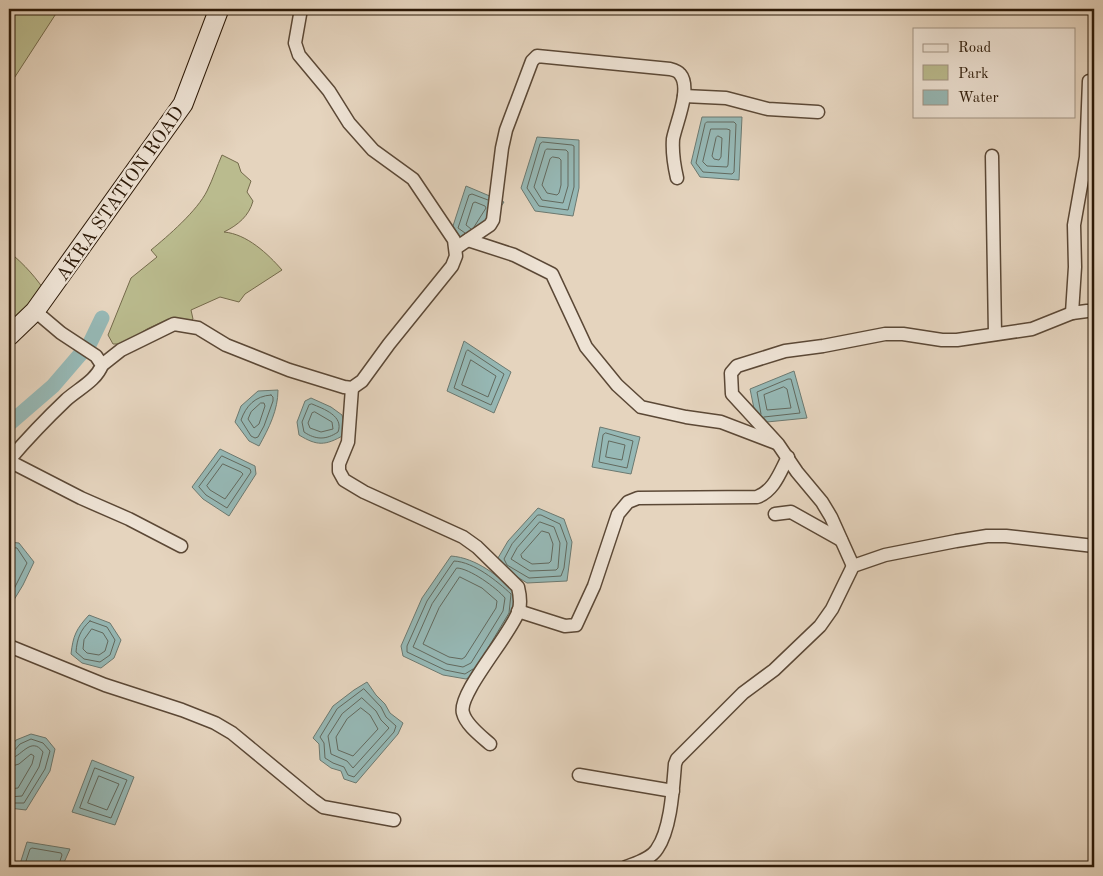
<svg xmlns="http://www.w3.org/2000/svg" width="1103" height="876" viewBox="0 0 1103 876" font-family="'Old Standard TT',serif">
<style>
.green{fill:#babb8e;stroke:#746a4b}
.water{fill:#96b8b5;stroke:#6c7970}
.lines{fill:none;stroke-linecap:round;stroke-linejoin:round}
.shore{stroke:#62695e;stroke-width:1}
.canal{stroke:#96b8b5;stroke-width:15}
.street-casing{stroke:#5b4836;stroke-width:15}
.secondary-casing{stroke:#2d1a08;stroke-width:21}
.street{stroke:#eee3d5;stroke-width:12}
.secondary{stroke:#eee3d5;stroke-width:19}
.labels{text-anchor:middle;stroke-width:4.5;stroke-linejoin:round;paint-order:stroke}
.street-label{font-size:19px;fill:#2d1a08;stroke:#eee3d5}
</style>
<rect width="100%" height="100%" fill="#e5d4be"/>
<filter id="stains"><feTurbulence type="fractalNoise" baseFrequency=".004" numOctaves="4"/><feColorMatrix values="0 0 0 0 .2 0 0 0 0 .09 0 0 0 0 .02 0 0 0 .5 -.17"/></filter>
<radialGradient id="worn" r=".72"><stop offset=".6" stop-color="#630" stop-opacity="0"/><stop offset="1" stop-color="#630" stop-opacity=".3"/></radialGradient>
<g class="green">
<polygon points="9,9 59,9 9,86"/>
<path d="M222 155 238 163 241 172 251 181 247 192 253 201C249 216 238 225 224 232 247 234 268 254 282 270L245 294 239 302 220 297 191 310 193 319 188 323 168 319 147 329 123 344H113L108 335 131 278 157 257 151 250C168 236 197 211 207 191 213 179 217 166 222 155Z"/>
<path d="M14 256C30 270 41 284 52 302L9 345V261Z"/>
</g>
<g class="water">
<polygon points="702,117 742,117 739,180 700,177 691,163"/>
<polygon points="537,137 579,140 579,188 573,216 535,211 521,188"/>
<polygon points="466,186 504,202 475,245 451,232"/>
<polygon points="464,341 511,372 494,413 447,391"/>
<polygon points="794,371 807,418 757,423 750,389"/>
<path d="M278 390C278 410 269 428 259 446L249 441 235 422 241 406 258 391Z"/>
<path d="M311 398 331 407 342 415 345 427 344 435C325 446 317 446 299 435L297 422 305 401Z"/>
<polygon points="600,427 640,437 631,474 592,467"/>
<polygon points="220,449 255,466 256,474 229,516 203,499 192,487"/>
<polygon points="538,508 564,519 572,542 567,581 527,583 503,568 498,558 508,541"/>
<polygon points="9,542 19,543 34,562 23,585 9,608"/>
<path d="M451 556C477 558 497 576 517 592L514 614 479 672 466 679 443 675 403 656 401 646 422 598Z"/>
<path d="M89 615 110 623 121 640 114 658 101 668 82 663 71 654C73 636 76 629 89 615Z"/>
<polygon points="367,682 376,695 385,704 390,713 403,723 398,734 356,783 344,779 341,771 331,768 320,760 319,744 313,738 333,706 354,690"/>
<polygon points="31,734 46,738 55,749 50,771 26,810 9,808 9,750 16,740"/>
<polygon points="92,760 134,777 115,825 72,812"/>
<polygon points="27,842 70,849 62,867 19,867"/>
</g>
<g class="lines">
<g class="shore">
<polygon points="707,122 734,122 736,124 734,172 732,174 703,172 696,163 705,124"/>
<polygon points="711,129 727,129 730,130 728,165 727,167 707,166 703,162"/>
<polygon points="718,136 722,138 721,157 719,160 714,159 712,156 716,138"/>
<polygon points="543,142 572,145 574,146 574,187 568,210 539,206 527,188 540,144"/>
<polygon points="547,149 566,150 568,152 568,186 563,203 542,200 534,187 545,151"/>
<polygon points="553,157 559,158 561,160 561,185 559,193 557,195 547,193 542,185 550,159"/>
<polyline points="471,229 466,225 473,203 475,202 485,206 486,208 474,227"/>
<polyline points="465,233 458,228 469,195 472,194 488,200"/>
<polygon points="468,350 504,374 491,405 454,388 466,352"/>
<polygon points="471,360 496,376 488,397 462,385"/>
<polygon points="784,387 787,389 791,408 767,410 764,395"/>
<path d="M271 395 273 397V401L264 426 258 437 255 438 251 436 241 420C246 406 255 396 271 395Z"/>
<polygon points="261,403 264,403 265,406 259,424 254,428 248,419 251,412"/>
<path d="M312 404C324 409 344 416 338 432 326 440 316 440 304 432L302 422 309 405Z"/>
<polygon points="315,412 332,422 333,429 321,432 310,428 308,423 312,413"/>
<polyline points="761,414 757,392 788,379 791,379 800,413 764,417"/>
<polygon points="606,433 633,441 627,468 599,462 603,435"/>
<polygon points="609,441 625,445 622,460 606,457"/>
<polygon points="222,456 250,469 251,472 227,508 206,495 199,487"/>
<polygon points="223,464 241,472 243,474 225,499 210,490 207,486"/>
<polygon points="538,515 541,515 560,524 567,543 564,568 561,576 529,578 507,565 504,559 512,544"/>
<polygon points="540,522 554,527 560,543 558,568 556,570 530,571 511,559 517,548"/>
<polygon points="542,531 549,533 553,544 551,561 549,563 532,564 522,558 521,555"/>
<polyline points="9,547 17,548 27,563 9,599"/>
<path d="M457 568C469 568 497 588 505 598L503 611 471 663 463 667 447 664 413 647 432 604Z"/>
<polygon points="460,577 482,588 497,601 496,608 465,657 462,659 449,657 423,644 439,608"/>
<path d="M90 621 107 627 115 640 110 655 100 662 84 659 76 652C77 639 80 630 90 621Z"/>
<polygon points="92,629 103,633 108,641 105,651 99,655 87,653 83,649 84,640"/>
<path d="M473 669 465 674 445 670 407 652V646L427 601 454 561C474 562 497 581 511 594L509 613 488 648"/>
<polygon points="364,689 381,707 386,717 396,726 394,732 354,777 348,775 344,767 333,763 325,758 324,743 320,737 337,709"/>
<polygon points="362,698 376,711 381,720 389,728 353,768 347,761 331,754 328,736 342,714"/>
<polygon points="361,708 370,715 378,729 353,756 338,750 336,737 347,719"/>
<polyline points="9,753 13,752 20,744 31,739 43,743 50,751 45,769 24,803 9,803"/>
<path d="M9 759C21 758 31 735 43 752L39 767 22 796 9 797"/>
<polyline points="9,767 19,764 31,754 34,756 32,764 18,788 9,789"/>
<polygon points="95,768 127,780 111,818 80,808"/>
<polygon points="99,776 119,784 107,810 88,803"/>
<polyline points="24,867 30,849 32,848 61,853 62,855 58,867"/>
</g>
<polyline class="canal" points="9,424 53,386 90,343 102,318"/>
<g class="street-casing">
<g id="street">
<polyline points="684,96 726,98 768,109 818,112"/>
<polyline points="992,156 995,334"/>
<polyline points="468,240 514,255 552,274 586,347 617,385 641,407 686,417 721,422 776,443"/>
<path d="M456 248 490 225 493 220 502 148 506 130 532 61 537 56 670 69C674 70 678 71 680 74 692 88 676 123 673 139 672 153 674 165 677 178"/>
<polyline points="1072,313 1075,267 1074,225 1086,157 1089,81"/>
<polyline points="102,365 121,350 174,324 198,328 226,345 289,370 344,387 352,388 362,381 389,344 452,266 456,256 454,240 413,179 373,150 349,123 329,91 299,55 295,43 301,9"/>
<path d="M352 388 348 442 339 464V471L344 480 364 492 463 537 477 547 518 587C520 595 521 602 519 610 512 633 457 694 463 713 466 725 481 736 490 744"/>
<path d="M9 460C27 439 46 419 66 400 78 389 96 381 102 365L96 356 61 333 35 311"/>
<polyline points="9,461 81,498 129,519 181,546"/>
<polyline points="775,514 791,512 841,540"/>
<polyline points="853,566 831,517 822,502 797,472 778,444 732,394 731,373 737,366 785,351 823,346 885,334 903,334 942,340 957,340 1032,329 1072,313 1087,311 1094,311"/>
<path d="M518 611 565 626 576 625 594 586 618 514 628 502 638 498 757 497C774 491 780 472 788 457"/>
<polyline points="9,646 105,685 182,710 215,723 232,733 312,799 323,807 394,820"/>
<polyline points="579,775 673,791"/>
<path d="M626 867C636 863 651 859 657 849 671 829 673 788 675 764L677 759 743 693 774 670 820 626 832 609 853 566 885 555 956 541 987 536H1006L1094 546"/>
</g>
</g>
<g class="secondary-casing">
<polyline id="secondary" points="9,336 35,311 183,104 219,9"/>
</g>
<use href="#street" class="street"/>
<use href="#secondary" class="secondary"/>
</g>
<g class="labels">
<g class="street-label">
<text transform="translate(119 193) rotate(-55)" y="7">AKRA STATION ROAD</text>
</g>
</g>
<rect width="1103" height="876" fill="none" stroke="#e5d4be" stroke-width="30"/>
<rect x="10" y="10" width="1083" height="856" fill="none" stroke="#2d1a08" stroke-width="2.5"/>
<rect x="15" y="15" width="1073" height="846" fill="none" stroke="#2d1a08"/>
<rect x="913" y="28" width="162" height="90" fill="#eee3d5" stroke="#a19383"/>
<rect x="923" y="44" width="25" height="8" fill="#eee3d5" stroke="#a19383"/>
<text x="958" y="52" font-size="15" fill="#2d1a08">Road</text>
<rect x="923" y="65" width="25" height="15" fill="#babb8e" stroke="#a19383"/>
<text x="958" y="78" font-size="15" fill="#2d1a08">Park</text>
<rect x="923" y="90" width="25" height="15" fill="#96b8b5" stroke="#a19383"/>
<text x="958" y="102" font-size="15" fill="#2d1a08">Water</text>
<rect width="100%" height="100%" filter="url(#stains)"/>
<rect width="100%" height="100%" fill="url(#worn)"/>
</svg>
